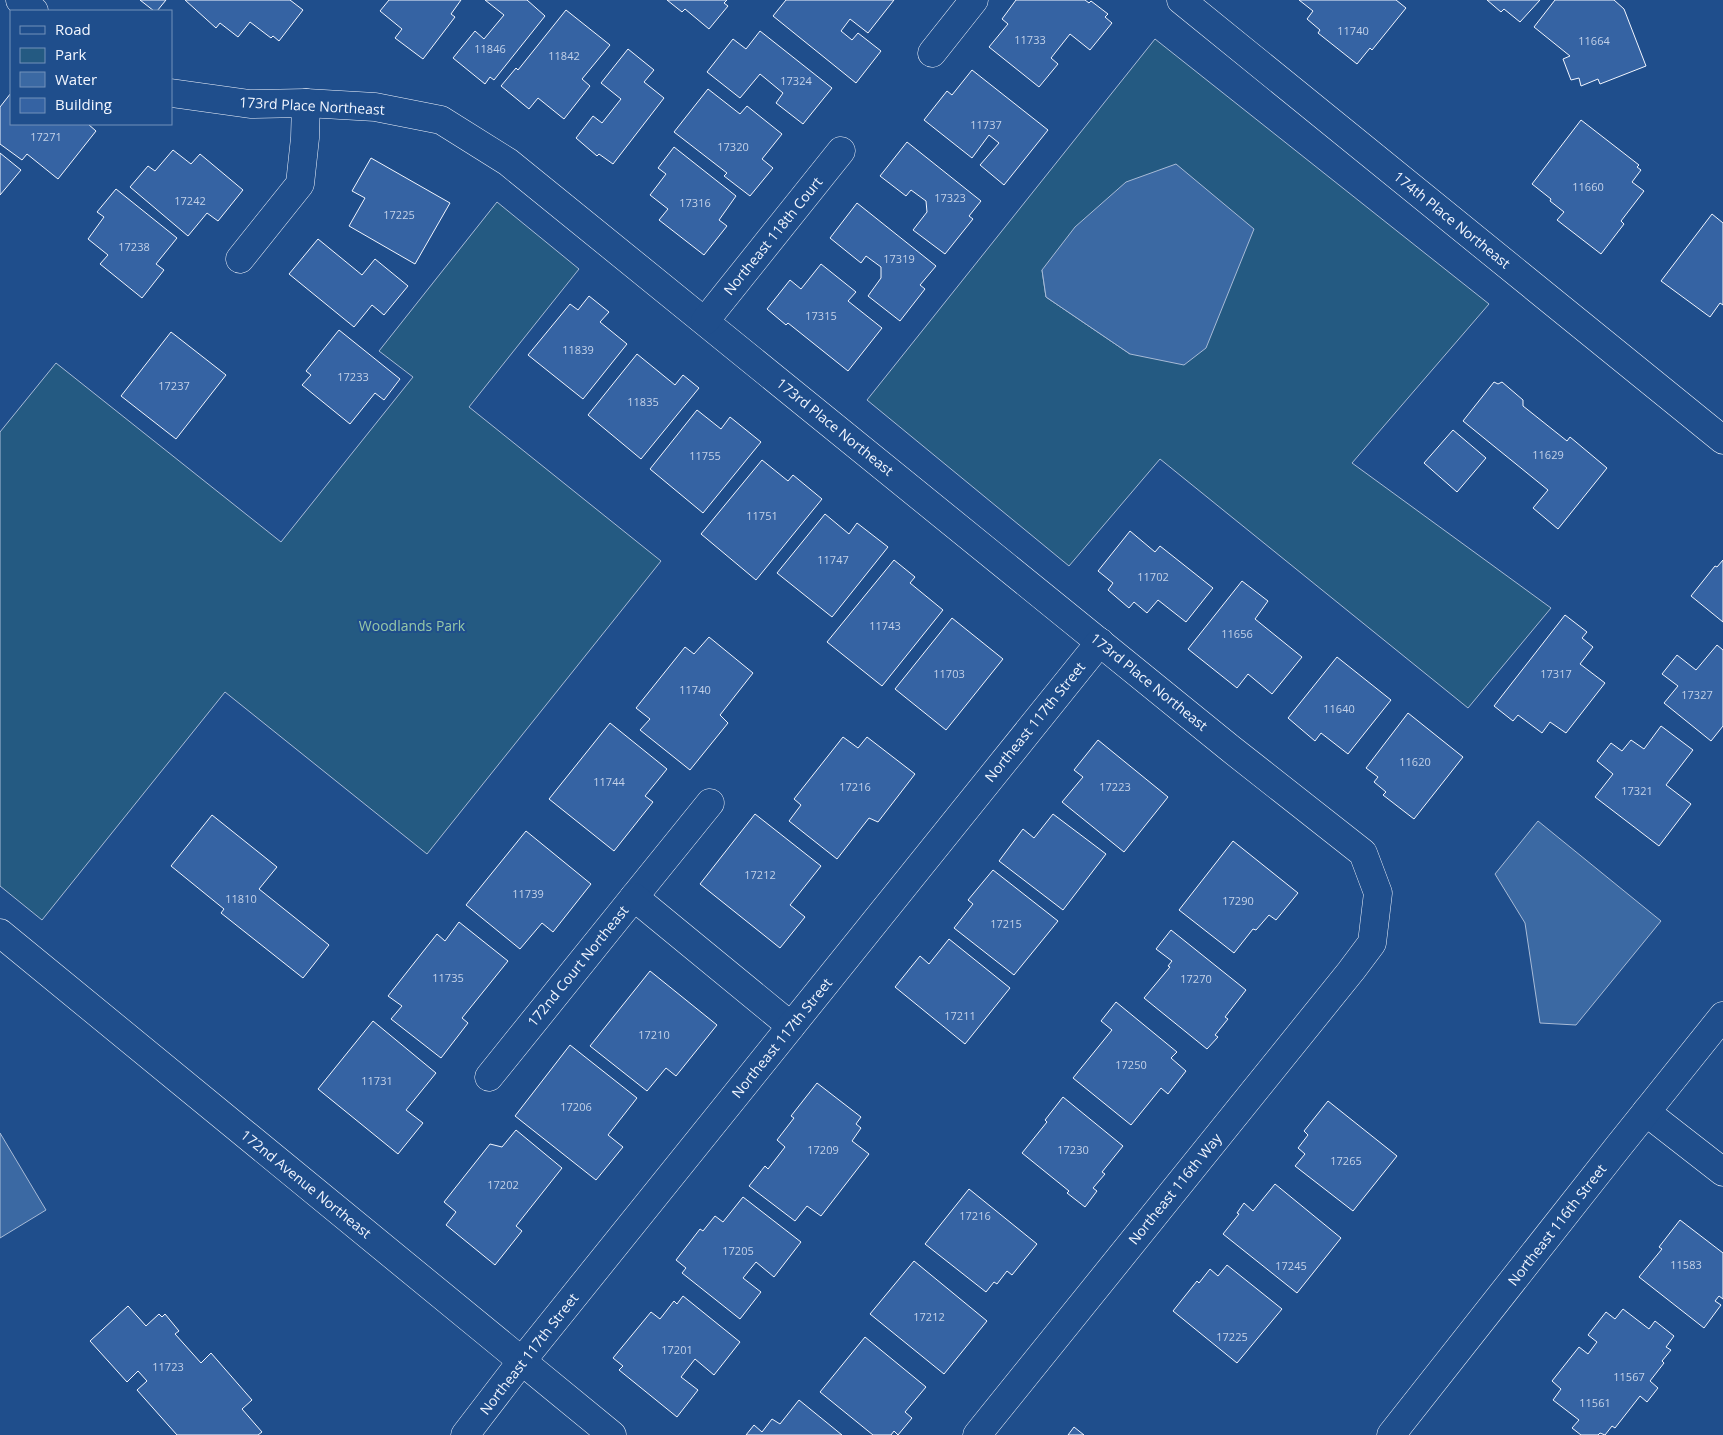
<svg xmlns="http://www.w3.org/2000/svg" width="1723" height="1435" viewBox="0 0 1723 1435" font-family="'Open Sans',sans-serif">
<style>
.green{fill:#245a82;stroke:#a8bbd7;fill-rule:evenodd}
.water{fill:#3b69a3;stroke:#a8bbd7}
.building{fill:#3563a3;stroke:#f2f6ff}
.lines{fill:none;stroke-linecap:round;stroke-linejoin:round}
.minor-casing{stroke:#f2f6ff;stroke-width:29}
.tertiary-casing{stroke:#f2f6ff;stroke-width:29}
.minor{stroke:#1f4e8c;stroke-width:28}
.tertiary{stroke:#1f4e8c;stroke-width:28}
.labels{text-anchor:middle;stroke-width:4;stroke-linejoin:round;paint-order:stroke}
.number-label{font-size:11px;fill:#c3d1e8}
.street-label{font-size:14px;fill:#f2f6ff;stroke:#1f4e8c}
.park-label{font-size:14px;fill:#97c8a6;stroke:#1f4e8c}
</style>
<rect width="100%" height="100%" fill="#1f4e8c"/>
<g class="green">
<path d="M1155 39 1489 304 1352 463 1551 608 1468 708 1160 459 1069 566 867 400ZM1042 270 1130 354 1046 297Z"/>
<polygon points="497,202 579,269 469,407 661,561 427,854 225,692 42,920 0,886 0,432 56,363 281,542 413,377 379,351"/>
</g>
<g class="water">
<polygon points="1176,164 1254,229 1206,348 1184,365 1130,354 1046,297 1042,270 1075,227 1126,182"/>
<polygon points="1538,821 1661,921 1576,1025 1540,1023 1525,923 1495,874"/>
<polygon points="0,1133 46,1210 0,1238"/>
</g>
<g class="building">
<polygon points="140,0 166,0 157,11 154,11"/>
<polygon points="185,0 290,0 303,10 279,41 273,36 271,38 250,22 238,37 220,23 216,28"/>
<polygon points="389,0 461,0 451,14 455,17 423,59 395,38 402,29 380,11"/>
<polygon points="485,0 527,0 545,16 494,80 490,77 485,84 453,58 475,31 484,39 504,15"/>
<polygon points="667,0 727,0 724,3 728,6 709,29 685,9 682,12"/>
<polygon points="786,0 894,0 868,33 850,19 841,31 852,40 858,33 881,51 856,83 773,16"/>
<polygon points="1016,0 1085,0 1089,3 1091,1 1108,14 1105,17 1112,23 1090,50 1070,34 1051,58 1058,64 1039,87 989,47 1008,24 1002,19"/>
<polygon points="1299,0 1396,0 1406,8 1372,50 1370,48 1357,64 1318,33 1320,30 1307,19 1313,11"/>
<polygon points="1487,0 1540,0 1520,22 1504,9 1501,12"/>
<polygon points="1555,0 1614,0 1624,9 1646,66 1600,84 1598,79 1581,86 1579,78 1571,80 1563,59 1570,56 1534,27"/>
<polygon points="566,10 610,45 582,79 590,86 564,119 538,98 529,109 501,86 516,68 518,70"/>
<polygon points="760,31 832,88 803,124 776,103 783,93 760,74 740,98 707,72 733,39 746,49"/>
<polygon points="628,49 654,70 644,82 664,98 613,164 599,154 597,156 576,138 593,116 602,123 621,99 601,83"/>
<polygon points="972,70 1048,130 1004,185 980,165 999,143 989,135 972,158 924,120 947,91 952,95"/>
<polygon points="708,89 740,114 747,106 782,134 762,159 773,168 750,196 724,176 727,173 674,132"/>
<polygon points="11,93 11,124 88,124 96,131 58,179 27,154 22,160 0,144 0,107"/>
<polygon points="1581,120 1639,165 1637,167 1641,170 1632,182 1644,191 1621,221 1624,224 1601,254 1557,220 1564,212 1550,201 1551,199 1532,184"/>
<polygon points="907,142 981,201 969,216 973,219 945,254 913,230 927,212 926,201 911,190 906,196 880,176"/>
<polygon points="674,147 736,196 719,220 727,226 704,255 659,220 668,209 650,195 666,174 658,168"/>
<polygon points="173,150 191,164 200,154 243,190 218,221 207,213 188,236 130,187 148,166 155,171"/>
<polygon points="0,153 21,170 0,195"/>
<polygon points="371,158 450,203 415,264 349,226 365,198 352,191"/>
<polygon points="116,189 177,238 156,264 164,270 142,298 100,264 108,255 88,239 104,217 97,212"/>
<polygon points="857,203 936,266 920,285 925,289 900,321 868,296 881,278 881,267 866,256 861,263 830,238"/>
<polygon points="1712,214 1723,223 1723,305 1720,303 1710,317 1661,281"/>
<polygon points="318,239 362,275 375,259 408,286 384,315 372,305 354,327 289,274"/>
<polygon points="821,264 856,292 848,301 882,328 848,371 788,323 786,325 767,309 790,280 801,289"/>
<polygon points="589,296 609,312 600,322 627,344 583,399 528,355 570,304 578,310"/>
<polygon points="339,330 400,379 384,400 375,393 350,424 302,385 311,375 306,371"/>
<polygon points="171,332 226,375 176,439 121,396"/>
<polygon points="637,354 675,385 683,375 699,388 641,459 588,415"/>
<polygon points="1494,382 1498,384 1502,382 1523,400 1523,406 1567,441 1570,437 1607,468 1558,529 1533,508 1548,490 1463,421"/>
<polygon points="697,410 721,429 730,417 761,442 703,513 650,469"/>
<polygon points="1453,430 1486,458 1457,492 1424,463"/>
<polygon points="762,460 788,481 793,475 822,499 756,580 701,534"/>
<polygon points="825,514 849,534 857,523 888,547 832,617 777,573"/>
<polygon points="1130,531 1155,552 1160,546 1213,588 1186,622 1158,600 1147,613 1134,602 1129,608 1108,590 1113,583 1098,571"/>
<polygon points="894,560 915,577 910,583 943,610 882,686 827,642"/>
<polygon points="1723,560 1723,622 1691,596 1715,566 1717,567"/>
<polygon points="1242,581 1268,601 1255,619 1302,657 1272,694 1248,674 1237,688 1188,649"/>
<polygon points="1565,615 1587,632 1582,638 1593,647 1580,664 1605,683 1566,733 1550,722 1542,733 1518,715 1513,721 1494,706"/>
<polygon points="952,618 1003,659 946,730 895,689"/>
<polygon points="709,637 753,673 720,715 728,723 690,770 640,730 650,719 636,708 685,647 694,654"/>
<polygon points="1717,645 1723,650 1723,726 1711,741 1664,703 1678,686 1662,674 1677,655 1696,670"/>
<polygon points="1337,657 1391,700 1348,754 1321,733 1315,741 1288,718"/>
<polygon points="1408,713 1463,757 1414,819 1383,795 1386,792 1374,782 1378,777 1366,768"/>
<polygon points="610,723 667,769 645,796 653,802 614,851 549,799"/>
<polygon points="1661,726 1693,750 1666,785 1691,804 1659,846 1595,797 1613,774 1597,761 1611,743 1622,751 1631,740 1644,749"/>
<polygon points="843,737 858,748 867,737 915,774 878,822 869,818 837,859 789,821 801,805 794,799"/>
<polygon points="1098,740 1168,797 1124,852 1062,802 1083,777 1074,770"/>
<polygon points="755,814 821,866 790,905 805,917 780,948 700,884"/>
<polygon points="1053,814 1106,854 1063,910 999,861 1023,829 1034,838"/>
<polygon points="212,815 277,867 259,889 329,945 303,978 221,913 224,909 171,866"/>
<polygon points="526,831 591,884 553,932 542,923 520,949 466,905"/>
<polygon points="1233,841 1298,893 1276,920 1269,915 1256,930 1253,929 1234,953 1179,910"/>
<polygon points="993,870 1058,921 1014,975 954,928 973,904 968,900"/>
<polygon points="459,922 508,961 462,1018 468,1023 441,1058 391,1019 402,1006 388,996 437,934 445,941"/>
<polygon points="1171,930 1246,990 1225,1017 1228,1019 1215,1035 1218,1037 1207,1049 1144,998 1170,967 1168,966 1172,961 1156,949"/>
<polygon points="949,939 1010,988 965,1044 895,987 920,956 929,964"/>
<polygon points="650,971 717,1025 676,1076 666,1068 647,1091 590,1046"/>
<polygon points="1116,1002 1177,1052 1171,1058 1186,1071 1168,1094 1161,1088 1131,1125 1073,1078 1112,1030 1101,1021"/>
<polygon points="373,1021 436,1073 406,1110 423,1123 398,1154 318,1089"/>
<polygon points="570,1045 637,1098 608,1135 623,1147 596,1180 515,1116"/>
<polygon points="817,1083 861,1117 856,1124 861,1128 852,1141 869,1154 821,1216 807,1206 795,1221 749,1186 765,1166 768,1169 785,1147 777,1140 794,1118 791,1116"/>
<polygon points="1063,1097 1123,1146 1102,1172 1105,1174 1093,1188 1097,1191 1085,1207 1067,1193 1069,1191 1022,1153 1047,1122 1045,1120"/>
<polygon points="1328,1101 1397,1156 1353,1211 1295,1166 1305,1154 1298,1148 1308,1135 1304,1131"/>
<polygon points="516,1130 562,1168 516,1226 522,1231 495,1265 446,1225 456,1212 444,1202 490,1144 502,1147"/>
<polygon points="1275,1184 1341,1238 1297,1293 1223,1234 1239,1214 1237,1213 1244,1203 1253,1211"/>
<polygon points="969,1189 1037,1244 1012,1275 1007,1271 997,1284 994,1282 986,1292 925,1244"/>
<polygon points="743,1197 801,1242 774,1277 756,1262 743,1278 761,1292 740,1319 682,1273 686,1268 676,1260 700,1229 703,1231 715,1216 723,1222"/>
<polygon points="1680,1220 1723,1253 1723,1299 1719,1296 1715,1301 1721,1305 1704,1328 1639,1277 1662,1249 1659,1247"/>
<polygon points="914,1261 987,1321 944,1374 870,1314"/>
<polygon points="1227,1265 1282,1309 1237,1363 1173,1311 1197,1281 1199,1283 1210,1269 1218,1276"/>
<polygon points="683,1296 740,1342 714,1375 695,1359 681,1377 698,1390 677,1417 619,1370 623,1366 613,1358 651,1312 660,1319 674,1301 677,1304"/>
<polygon points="128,1306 146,1326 159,1314 162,1317 165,1314 179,1331 175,1334 201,1363 211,1353 252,1400 242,1409 262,1432 258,1435 177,1435 137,1390 147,1381 138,1371 127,1382 90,1341"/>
<polygon points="1623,1309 1649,1329 1655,1321 1674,1336 1666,1347 1671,1350 1662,1361 1664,1363 1650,1381 1658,1388 1647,1402 1640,1396 1615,1428 1612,1426 1605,1435 1600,1433 1598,1435 1581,1435 1572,1428 1579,1420 1553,1400 1561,1389 1552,1381 1579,1347 1588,1354 1597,1342 1588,1335 1606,1312 1615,1319"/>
<polygon points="865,1337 926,1387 905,1412 912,1418 898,1435 894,1431 891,1435 873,1435 820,1392"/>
<polygon points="799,1400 842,1435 746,1435 754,1425 762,1432 772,1419 780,1424"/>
<polygon points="1074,1427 1084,1435 1068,1435"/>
</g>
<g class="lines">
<g class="minor-casing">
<g id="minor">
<polyline points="20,0 34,11"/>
<polyline points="1181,0 1723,440"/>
<polyline points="932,53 974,0"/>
<polyline points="171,93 250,104 306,103 375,107 441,120 508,162 1231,749 1363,853 1378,893 1372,943 1351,971 977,1435"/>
<polyline points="240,259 300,184 305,138 306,103"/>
<polyline points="705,321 841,151"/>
<polyline points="634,897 710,803"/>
<polyline points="489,1077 634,897 791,1026"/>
<polyline points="1646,1112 1723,1172"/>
<polyline points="465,1435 521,1362 1100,642"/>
</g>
</g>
<g class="tertiary-casing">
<g id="tertiary">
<polyline points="0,933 612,1435"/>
<polyline points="1391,1435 1618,1147 1723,1016"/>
</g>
</g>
<use href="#minor" class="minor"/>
<use href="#tertiary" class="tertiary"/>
</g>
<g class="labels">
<g class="number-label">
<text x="1353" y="35">11740</text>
<text x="1030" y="44">11733</text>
<text x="1594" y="45">11664</text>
<text x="490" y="53">11846</text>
<text x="564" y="60">11842</text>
<text x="796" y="85">17324</text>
<text x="986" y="129">11737</text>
<text x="46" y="141">17271</text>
<text x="733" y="151">17320</text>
<text x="1588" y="191">11660</text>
<text x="950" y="202">17323</text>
<text x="190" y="205">17242</text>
<text x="695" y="207">17316</text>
<text x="399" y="219">17225</text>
<text x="134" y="251">17238</text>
<text x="899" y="263">17319</text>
<text x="821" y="320">17315</text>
<text x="578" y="354">11839</text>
<text x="353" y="381">17233</text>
<text x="174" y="390">17237</text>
<text x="643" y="406">11835</text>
<text x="1548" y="459">11629</text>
<text x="705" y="460">11755</text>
<text x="762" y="520">11751</text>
<text x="833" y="564">11747</text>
<text x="1153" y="581">11702</text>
<text x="885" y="630">11743</text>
<text x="1237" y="638">11656</text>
<text x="949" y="678">11703</text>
<text x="1556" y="678">17317</text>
<text x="695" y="694">11740</text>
<text x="1697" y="699">17327</text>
<text x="1339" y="713">11640</text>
<text x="1415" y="766">11620</text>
<text x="609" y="786">11744</text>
<text x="855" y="791">17216</text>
<text x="1115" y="791">17223</text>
<text x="1637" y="795">17321</text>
<text x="760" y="879">17212</text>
<text x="528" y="898">11739</text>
<text x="241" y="903">11810</text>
<text x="1238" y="905">17290</text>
<text x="1006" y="928">17215</text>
<text x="448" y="982">11735</text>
<text x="1196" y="983">17270</text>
<text x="960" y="1020">17211</text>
<text x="654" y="1039">17210</text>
<text x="1131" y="1069">17250</text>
<text x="377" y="1085">11731</text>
<text x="576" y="1111">17206</text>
<text x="823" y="1154">17209</text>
<text x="1073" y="1154">17230</text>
<text x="1346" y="1165">17265</text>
<text x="503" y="1189">17202</text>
<text x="975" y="1220">17216</text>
<text x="738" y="1255">17205</text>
<text x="1686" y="1269">11583</text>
<text x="1291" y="1270">17245</text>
<text x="929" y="1321">17212</text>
<text x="1232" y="1341">17225</text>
<text x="677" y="1354">17201</text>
<text x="168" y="1371">11723</text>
<text x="1629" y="1381">11567</text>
<text x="1595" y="1407">11561</text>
</g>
<g class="street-label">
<text transform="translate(312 106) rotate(3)" y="5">173rd Place Northeast</text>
<text transform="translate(1452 220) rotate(39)" y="5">174th Place Northeast</text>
<text transform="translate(773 236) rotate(-51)" y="5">Northeast 118th Court</text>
<text transform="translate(835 427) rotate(39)" y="5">173rd Place Northeast</text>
<text transform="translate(1149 682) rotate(39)" y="5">173rd Place Northeast</text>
<text transform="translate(1035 722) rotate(-51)" y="5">Northeast 117th Street</text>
<text transform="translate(578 966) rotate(-51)" y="5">172nd Court Northeast</text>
<text transform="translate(782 1038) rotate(-51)" y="5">Northeast 117th Street</text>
<text transform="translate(306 1184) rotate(39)" y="5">172nd Avenue Northeast</text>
<text transform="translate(1175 1189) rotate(-51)" y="5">Northeast 116th Way</text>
<text transform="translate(1557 1225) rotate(-52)" y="5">Northeast 116th Street</text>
<text transform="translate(529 1354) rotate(-52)" y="5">Northeast 117th Street</text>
</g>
<g class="park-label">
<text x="412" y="631">Woodlands Park</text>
</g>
</g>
<rect x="10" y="10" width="162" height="115" fill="#1f4e8c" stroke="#7391ba"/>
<rect x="20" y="26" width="25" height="8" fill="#1f4e8c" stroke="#7391ba"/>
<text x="55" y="35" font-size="15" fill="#f2f6ff">Road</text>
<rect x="20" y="48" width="25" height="15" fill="#245a82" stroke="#7391ba"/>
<text x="55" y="60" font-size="15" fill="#f2f6ff">Park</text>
<rect x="20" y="72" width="25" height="15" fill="#3b69a3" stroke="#7391ba"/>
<text x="55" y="85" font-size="15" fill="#f2f6ff">Water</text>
<rect x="20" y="98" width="25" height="15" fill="#3563a3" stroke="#7391ba"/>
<text x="55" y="110" font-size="15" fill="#f2f6ff">Building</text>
</svg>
